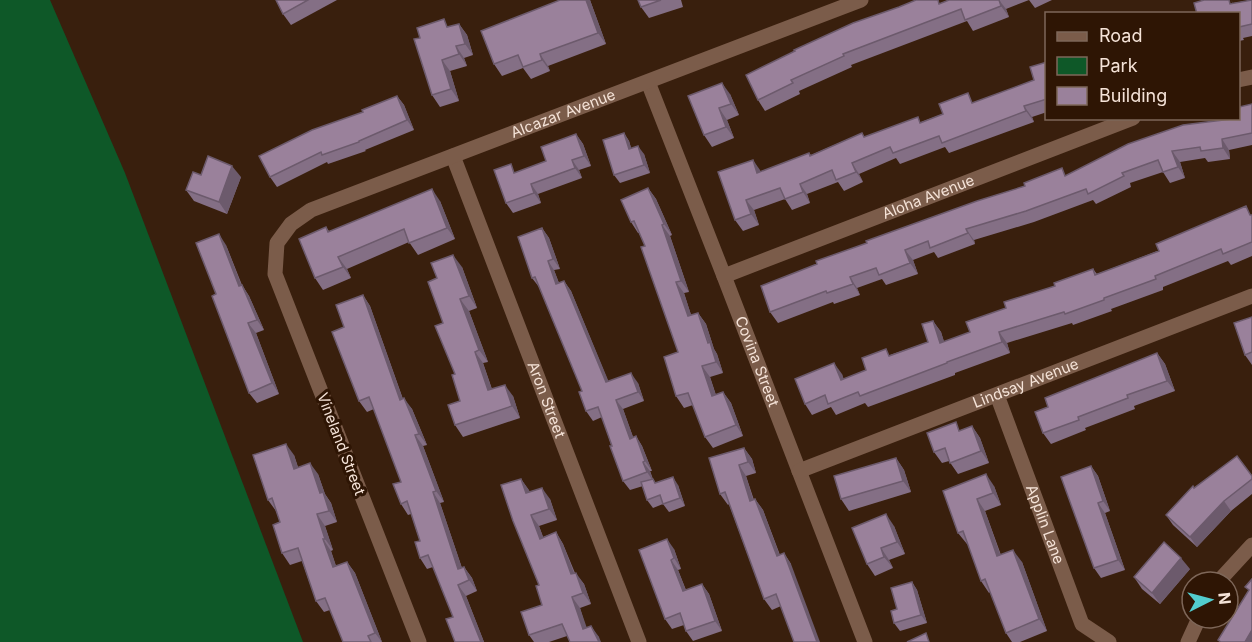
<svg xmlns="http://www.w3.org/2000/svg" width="1252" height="642" viewBox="0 0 1252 642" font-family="Inter,sans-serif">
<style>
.green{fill:#0e5828}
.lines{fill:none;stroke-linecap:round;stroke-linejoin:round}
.street{stroke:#7b5c4a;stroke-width:15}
.wall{fill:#846f85}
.shaded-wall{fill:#6c5a6c}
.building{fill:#9a819b;stroke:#6c5a6c;stroke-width:1.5}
.labels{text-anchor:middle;stroke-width:6;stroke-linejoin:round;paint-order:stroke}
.street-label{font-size:15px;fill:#f5e3d8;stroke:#2e1504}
</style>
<rect width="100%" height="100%" fill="#391f0d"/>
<polygon class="green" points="0,0 50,0 125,173 303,642 0,642"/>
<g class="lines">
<g class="street">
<polyline points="1238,80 1252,77"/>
<path id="s1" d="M648 82 724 276 865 642"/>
<path id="s2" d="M453 156 639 642"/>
<path id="s3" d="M724 276 1133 118"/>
<path id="s4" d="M997 395 1082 624 1109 642"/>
<path id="s5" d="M799 471 1252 296"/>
<polyline points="1218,582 1252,545"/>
<path id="s6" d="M419 642 275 274 277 243 291 224 311 210 861 0"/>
<polyline points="1188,642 1199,618"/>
</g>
</g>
<g class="wall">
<polygon points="276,0 337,0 291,25 283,14"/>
<polygon points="560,0 590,0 606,44 548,66 550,71 531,79 523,68 502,76 494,64"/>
<polygon points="638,0 681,0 683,7 649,18 641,7"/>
<polygon points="949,0 1029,0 1006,9 1009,17 973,31 967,21 851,65 852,67 799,91 800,94 765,111 758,100 746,75"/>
<polygon points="1029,0 1052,0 1035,8"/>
<polygon points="1231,0 1233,3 1252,0 1252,36 1243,38 1244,40 1239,41 1239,14"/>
<polygon points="459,24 467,35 473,55 464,58 467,66 450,71 459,101 440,107 432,95 449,27"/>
<polygon points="1047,62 1047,112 1032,117 1034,122 949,153 945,147 900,164 896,158 859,174 863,182 844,191 838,182 807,194 810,203 792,210 785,199 754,210 759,225 743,231 735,220 753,160 760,172 809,153 811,155 862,133 864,137 921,122 1034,80"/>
<polygon points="730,94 739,115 727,120 734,138 712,147 704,135 688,96"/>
<polygon points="397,96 404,105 414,130 365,150 366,151 328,164 327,162 277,187 270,177 363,112"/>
<polygon points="1252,104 1252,145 1229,150 1230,159 1208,162 1205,158 1180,162 1185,178 1170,183 1163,172 1130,183 1131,187 1096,204 1093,200 1034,222 974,240 975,244 938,258 934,252 913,260 918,274 886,285 882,279 857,288 860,295 834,304 833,302 778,323 770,312 1067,175 1239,118"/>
<polygon points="624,133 629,141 631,148 644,154 650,173 620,183 614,175"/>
<polygon points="576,134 583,144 591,166 579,170 582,178 538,194 541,203 513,213 506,203 517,172 546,161"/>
<polygon points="201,175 241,177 227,214 194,201 186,190"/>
<polygon points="648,188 656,199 672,235 670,236 689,292 684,293 691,315 698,313 706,324 714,349 717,354 723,373 710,377 716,395 723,392 731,403 743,436 713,448 705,437 693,405 684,408 676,396 678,352 645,246 639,233 638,233 631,222"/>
<polygon points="440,201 455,239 418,255 409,242 347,269 351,278 323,290 315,278 326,227 329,231"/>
<polygon points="1252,215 1252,256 1231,265 1228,261 1163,287 1163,290 1111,309 1112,311 1073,325 1072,323 1007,343 1010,353 955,373 955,375 868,407 865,403 836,415 831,407 812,415 805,404 842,374 843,379 866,370 890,355 928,342 933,321 941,332 944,342 970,332 1006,308 1093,269 1097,274"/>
<polygon points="542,228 549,238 560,269 554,270 559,283 564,281 571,291 608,381 638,383 644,401 623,409 633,437 636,436 642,446 652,471 650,471 653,479 656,483 678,485 685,506 669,512 663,504 653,508 647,500 643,486 630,490 623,481 602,417 593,421 586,411 582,391 539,287 532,278"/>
<polygon points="226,245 242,285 249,296 264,330 256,333 279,394 257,403 249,393"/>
<polygon points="462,267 477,308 469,311 488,362 483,363 492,389 513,396 520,418 463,437 455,425 460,401 455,374"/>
<polygon points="363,295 370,306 403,399 412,409 427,445 423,446 444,502 440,503 462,568 464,567 472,578 477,591 466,596 484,642 455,642 453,617 433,567 427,569 420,558 420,541 411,514 408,515 401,504 401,482 374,409 367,412 359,401 344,327"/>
<polygon points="1252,317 1252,365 1245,355"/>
<polygon points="1157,353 1165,364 1175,391 1134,406 1135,409 1085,428 1086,430 1051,444 1043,433 1048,407"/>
<polygon points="972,426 980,438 989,463 958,474 949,461 942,463 934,452 961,430"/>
<polygon points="744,448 752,459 756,473 746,476 754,500 755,499 763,510 780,555 784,553 791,564 781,606 772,610 764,599 729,504 728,505 720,494"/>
<polygon points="294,455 298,467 318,474 325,494 331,503 337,522 325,526 333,550 331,551 336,566 347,562 355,573 382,642 343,642 330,610 324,612 316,601 302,561 290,565 282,553 280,522 276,511 268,500"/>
<polygon points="896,458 904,470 911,492 849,511 841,499"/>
<polygon points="1091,466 1098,476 1110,511 1105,513 1125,570 1101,578 1094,568"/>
<polygon points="1252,476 1252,494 1231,511 1197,547 1173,525 1166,515 1194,488"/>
<polygon points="521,479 530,492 550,499 557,520 539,526 543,537 556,532 563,544 575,573 584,584 591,604 580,608 586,628 599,637 567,636 549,642 534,642 529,635 542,605"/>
<polygon points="994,486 1001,505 985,511 1001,555 1022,562 1047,631 1020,642 1012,642 1006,633 990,592 989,593 981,581 968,544 967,544 958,533 943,491"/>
<polygon points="894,526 905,554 889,560 893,568 875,576 867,564"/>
<polygon points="674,549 681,569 678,570 686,590 702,584 709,594 722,631 693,641 686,631 684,625 672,629 665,619 639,550"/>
<polygon points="1190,569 1160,604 1142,589 1134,577"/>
<polygon points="912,582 917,590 927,623 900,631 894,623 897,609"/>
</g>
<g class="shaded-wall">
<polygon points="586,0 590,0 606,44 598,33"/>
<polygon points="999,0 1006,9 1009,17 1001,6"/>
<polygon points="459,24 467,35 473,55 465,44"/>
<polygon points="456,46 464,58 467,66 459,54"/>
<polygon points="540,54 548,66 550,71 542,60"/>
<polygon points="442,60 450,71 459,101 451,89"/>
<polygon points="722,83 730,94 739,115 731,104"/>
<polygon points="397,96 404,105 414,130 407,120"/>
<polygon points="1024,106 1032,117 1034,122 1026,111"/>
<polygon points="719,108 727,120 734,138 726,127"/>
<polygon points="624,133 629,141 634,157 629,149"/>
<polygon points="576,134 583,144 591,166 584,156"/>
<polygon points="1222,139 1229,150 1230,159 1223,148"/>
<polygon points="638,146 644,154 650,173 644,165"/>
<polygon points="1172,151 1180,162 1185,178 1178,167"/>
<polygon points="572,160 579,170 582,178 575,168"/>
<polygon points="753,160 760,170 765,184 757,173"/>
<polygon points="852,163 859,174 863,182 856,172"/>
<polygon points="232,166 241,177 227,214 219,202"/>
<polygon points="531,184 538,194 541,203 534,193"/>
<polygon points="800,184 807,194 810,203 803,192"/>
<polygon points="648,188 656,199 672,235 664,224"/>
<polygon points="432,189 440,201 455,239 447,228"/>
<polygon points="746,200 754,210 759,225 751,214"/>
<polygon points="662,225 670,236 689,292 681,281"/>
<polygon points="542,228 549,238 560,269 553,259"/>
<polygon points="966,229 974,240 975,244 968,233"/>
<polygon points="219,234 226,245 246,297 239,286"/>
<polygon points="905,250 913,260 918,274 910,263"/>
<polygon points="453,255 462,267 477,308 469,296"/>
<polygon points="338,257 347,269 351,278 343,267"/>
<polygon points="548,261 554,270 563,294 556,284"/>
<polygon points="850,277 857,288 860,295 853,284"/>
<polygon points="564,281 571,291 613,392 606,382"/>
<polygon points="676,282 684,293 695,327 688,316"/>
<polygon points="242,285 249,296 264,330 257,320"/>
<polygon points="363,295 370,306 407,411 400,400"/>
<polygon points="460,299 469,311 488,362 479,350"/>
<polygon points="698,313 706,324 714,349 717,354 723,373 716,362"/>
<polygon points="933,321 941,332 948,354 940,343"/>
<polygon points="248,323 256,333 279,394 272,383"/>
<polygon points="999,332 1007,343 1010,353 1002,342"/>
<polygon points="475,352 483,363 496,402 488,390"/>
<polygon points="1157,353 1165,364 1175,391 1167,381"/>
<polygon points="834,363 842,374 848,391 841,380"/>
<polygon points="702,366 710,377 720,408 712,396"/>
<polygon points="631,373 638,383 644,401 638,392"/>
<polygon points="505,385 513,396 520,418 512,406"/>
<polygon points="723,392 731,403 743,436 736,425"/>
<polygon points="404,398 412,409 427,445 419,434"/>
<polygon points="616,400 623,409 637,448 630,439"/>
<polygon points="972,426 980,438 989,463 981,451"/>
<polygon points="415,435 423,446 444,502 436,491"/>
<polygon points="636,436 642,446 652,471 645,461"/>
<polygon points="286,444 294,455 302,480 294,469"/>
<polygon points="744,448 752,459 756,473 748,462"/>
<polygon points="896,458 904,470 911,492 903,481"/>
<polygon points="643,462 650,471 653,481 647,472"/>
<polygon points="310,463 318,474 325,494 331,503 337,522 329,511 320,493"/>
<polygon points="739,465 746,476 757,512 750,501"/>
<polygon points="1091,466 1098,476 1110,511 1103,501"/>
<polygon points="986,474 994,486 1001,505 993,493"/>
<polygon points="673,477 678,485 685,506 680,498"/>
<polygon points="521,479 529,490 534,504 526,493"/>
<polygon points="542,488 550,499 557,520 549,509"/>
<polygon points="433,492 440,503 466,580 458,569"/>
<polygon points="755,499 763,510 784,567 777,556"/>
<polygon points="977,499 985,511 1005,568 997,556"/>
<polygon points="1224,501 1231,511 1197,547 1190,537"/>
<polygon points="1098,503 1105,513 1125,570 1118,560"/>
<polygon points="317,514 325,526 333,550 325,539"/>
<polygon points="886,514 894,526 905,554 897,542"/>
<polygon points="531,515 539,526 548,550 540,539"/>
<polygon points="556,532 563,544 579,586 571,574"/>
<polygon points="323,539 331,551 340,578 333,567"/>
<polygon points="667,539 674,549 681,569 674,558"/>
<polygon points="881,548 889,560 893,568 884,557"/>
<polygon points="1013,550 1022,562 1047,631 1039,619"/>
<polygon points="784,553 791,564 820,642 817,642"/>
<polygon points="1181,558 1190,569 1160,604 1152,593"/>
<polygon points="671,560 678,570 690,601 683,591"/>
<polygon points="347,562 355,573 382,642 375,633"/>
<polygon points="464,567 472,578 477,591 469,580"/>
<polygon points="576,573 584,584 591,604 583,593"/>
<polygon points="912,582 917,590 927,623 921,615"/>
<polygon points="702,584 709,594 722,631 715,621"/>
<polygon points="458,585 466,596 484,642 481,642"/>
<polygon points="572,597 580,608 591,640 583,629"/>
<polygon points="591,626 599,637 601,642 599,642"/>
<polygon points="1252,630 1252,642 1245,642"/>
</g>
<g class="building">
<polygon points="276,0 308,0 283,14"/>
<polygon points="560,0 586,0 598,33 540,54 542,60 523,67 518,55 494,64 481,31"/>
<polygon points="638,0 661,0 641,7"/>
<polygon points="916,0 938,0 939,4 949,0 999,0 1001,6 965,20 961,9 843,54 844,56 791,80 793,83 758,100 746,75 795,51 794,50 853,23 899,7"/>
<polygon points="1204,0 1229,0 1230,4 1252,0 1252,24 1239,27 1239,14 1197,14 1194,3"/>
<polygon points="444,19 447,27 459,24 465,44 456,46 459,54 442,60 451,89 432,95 414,39 420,38 417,28"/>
<polygon points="1047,62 1047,99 1024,106 1026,111 942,143 939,136 893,153 890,147 852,163 856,172 836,180 832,170 800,184 803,192 785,199 780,188 746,200 751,214 735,220 718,172 753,160 757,173 809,153 810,156 862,133 864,137 918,117 920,123 943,114 939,104 968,93 972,103 1034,80 1030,67"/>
<polygon points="722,83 731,104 719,108 726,127 704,135 688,96"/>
<polygon points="397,96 407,120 359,141 359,142 322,155 321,152 270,177 259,156 312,130 363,112 362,110"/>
<polygon points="1252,104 1252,133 1222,139 1223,148 1201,151 1200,147 1172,151 1178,167 1163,172 1158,160 1122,173 1124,176 1088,194 1086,189 1026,211 966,229 968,233 930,248 928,241 905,250 910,263 879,275 876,268 850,277 853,284 827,293 826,291 770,312 761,286 817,264 816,261 867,243 866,241 977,201 1025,186 1024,183 1062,168 1065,176 1128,144 1183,125 1239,118 1239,107"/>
<polygon points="624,133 629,149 638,146 644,165 614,175 603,140"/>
<polygon points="576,134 584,156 572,160 575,168 531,184 534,193 506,203 494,170 511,164 514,173 546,161 541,147"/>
<polygon points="208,156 232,166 219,202 186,190 193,172 201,175"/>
<polygon points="648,188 664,224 662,225 681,281 676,282 688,316 698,313 708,343 710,342 716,362 702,366 712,396 723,392 736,425 705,437 688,393 676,396 664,357 678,352 641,247 645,246 634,221 631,222 621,200"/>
<polygon points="432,189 447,228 409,243 404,229 338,257 343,267 315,278 299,239 326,227 328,232"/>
<polygon points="1246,206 1250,215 1252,215 1252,242 1223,254 1221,249 1155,276 1156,279 1104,298 1104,300 1065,314 1064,312 999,332 1002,342 947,362 947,363 860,396 858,392 828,404 825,395 805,404 795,379 834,363 841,380 866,370 862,358 886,349 889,356 928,342 922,324 933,321 940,343 970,332 966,322 1006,308 1004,302 1055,286 1054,283 1093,269 1095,275 1159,251 1156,244"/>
<polygon points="542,228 553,259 548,261 556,284 564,281 606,382 631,373 638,392 616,400 630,439 636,436 645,461 643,462 647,472 623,481 610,446 612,446 598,407 586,411 579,392 582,391 535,277 532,278 518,237"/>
<polygon points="219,234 239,286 242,285 257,320 248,323 272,383 249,393 212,296 216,294 196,243"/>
<polygon points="453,255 469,296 460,299 479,350 475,352 488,390 505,385 512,406 455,425 448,405 460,401 452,375 455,374 435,326 443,323 428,282 437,278 431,263"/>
<polygon points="363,295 400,400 404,398 419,434 415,435 436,491 433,492 458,569 464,567 469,580 458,585 481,642 455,642 446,619 453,617 428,555 420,558 415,542 420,541 407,501 401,504 393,484 401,482 369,397 359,401 332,332 344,327 336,305"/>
<polygon points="1252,317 1252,352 1245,355 1234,323"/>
<polygon points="1157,353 1167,381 1127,395 1128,398 1078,417 1079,420 1043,433 1035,412 1048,407 1045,398"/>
<polygon points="956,422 959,431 972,426 981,451 950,463 945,448 934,452 927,433"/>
<polygon points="286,444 294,469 310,463 320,493 323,492 329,511 317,514 325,539 323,539 333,567 347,562 375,633 368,636 371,642 343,642 325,598 316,601 298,548 282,553 273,525 280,522 272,498 268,500 253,455"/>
<polygon points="744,448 748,462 739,465 750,501 755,499 777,556 784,553 817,642 794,642 776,594 764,599 725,492 720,494 709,458"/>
<polygon points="1237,456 1252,476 1252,479 1224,501 1190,537 1166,515 1193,486 1194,488"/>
<polygon points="896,458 903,481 841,499 834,476"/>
<polygon points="1091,466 1103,501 1098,503 1118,560 1094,568 1061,477"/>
<polygon points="986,474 993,493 977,499 997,556 1013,550 1039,619 1006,633 985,579 981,581 963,531 958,533 943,491"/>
<polygon points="673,477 680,498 663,504 660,495 647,500 641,482 653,479 655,483"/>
<polygon points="521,479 526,493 542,488 549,509 531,515 540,539 556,532 571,574 576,573 583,593 572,597 583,629 591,626 599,642 570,642 562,624 529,635 521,612 542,605 536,586 539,585 513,521 501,485"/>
<polygon points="886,514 897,542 881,548 884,557 867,564 852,528"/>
<polygon points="667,539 674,558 671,560 683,591 702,584 715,621 686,631 680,613 665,619 639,550"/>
<polygon points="1164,542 1181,558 1152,593 1134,577"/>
<polygon points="1252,579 1252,630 1245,642 1221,642 1218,640 1249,590 1245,587"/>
<polygon points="912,582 921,615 894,623 891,611 897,609 891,588"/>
<polygon points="926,633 929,642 907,642"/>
</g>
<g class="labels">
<g class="street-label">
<text dy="5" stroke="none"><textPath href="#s6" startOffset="744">Alcazar Avenue</textPath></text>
<text dy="5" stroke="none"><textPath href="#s3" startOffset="219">Aloha Avenue</textPath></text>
<text dy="5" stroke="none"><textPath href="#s1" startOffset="300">Covina Street</textPath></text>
<text dy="5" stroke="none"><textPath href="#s5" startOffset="243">Lindsay Avenue</textPath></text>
<text dy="5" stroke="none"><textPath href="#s2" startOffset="261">Aron Street</textPath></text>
<text transform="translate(341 444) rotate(69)" y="5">Vineland Street</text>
<text dy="5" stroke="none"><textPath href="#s4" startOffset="138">Applin Lane</textPath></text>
</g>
</g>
<rect x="1045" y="12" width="195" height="108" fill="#2e1504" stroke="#7e6759" stroke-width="1.5"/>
<rect x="1057" y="32" width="30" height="9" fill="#7b5c4a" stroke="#7e6759" stroke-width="1.5"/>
<text x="1099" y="42" font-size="18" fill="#f5e3d8">Road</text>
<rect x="1057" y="57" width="30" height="18" fill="#0e5828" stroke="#7e6759" stroke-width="1.5"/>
<text x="1099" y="72" font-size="18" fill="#f5e3d8">Park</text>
<rect x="1057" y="87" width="30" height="18" fill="#9a819b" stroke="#7e6759" stroke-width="1.5"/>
<text x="1099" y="102" font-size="18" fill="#f5e3d8">Building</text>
<g transform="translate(1210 600) rotate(84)"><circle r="28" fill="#2e1504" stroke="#7e6759" stroke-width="1.5"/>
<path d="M0-4.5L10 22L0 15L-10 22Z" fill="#52cdcf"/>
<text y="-9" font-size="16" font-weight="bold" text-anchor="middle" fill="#f5e3d8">N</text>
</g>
</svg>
